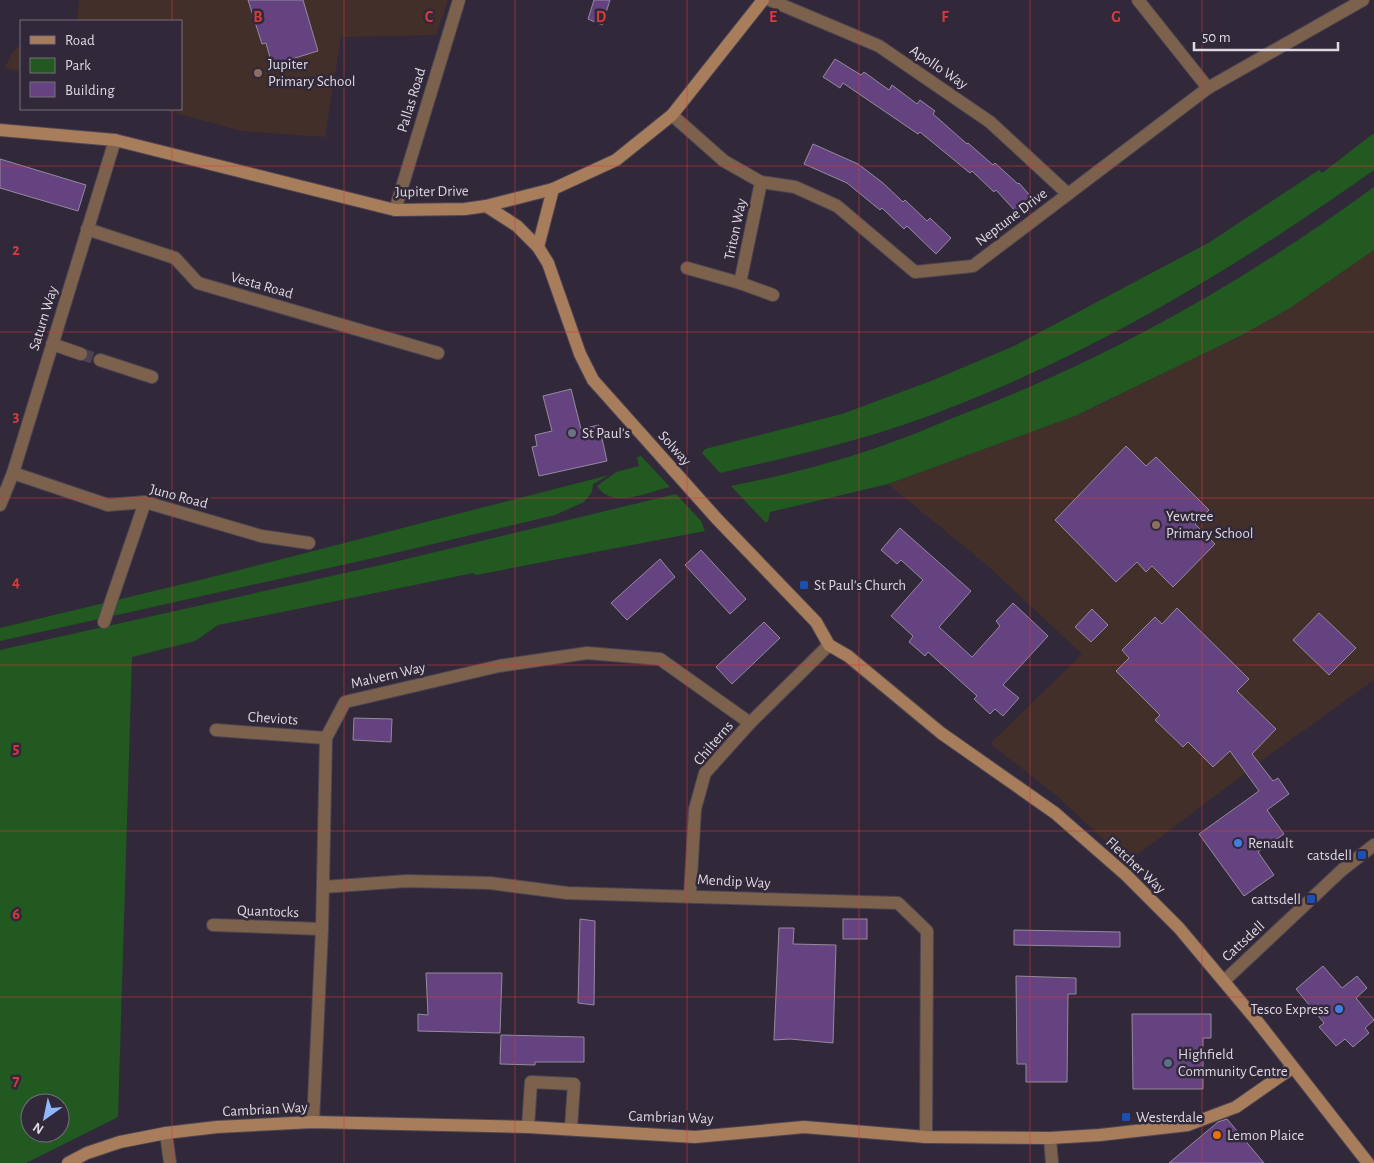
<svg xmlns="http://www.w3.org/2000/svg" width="1374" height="1163" viewBox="0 0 1374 1163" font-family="'Alegreya Sans',sans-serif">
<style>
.education{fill:#422f2a}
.green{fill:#215921;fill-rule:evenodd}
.building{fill:#654381;stroke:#948a9e}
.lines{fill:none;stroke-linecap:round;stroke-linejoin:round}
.street-tunnel{stroke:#4b4352;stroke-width:12;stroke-dasharray:12 6;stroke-linecap:butt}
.street-casing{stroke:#4d4554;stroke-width:14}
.secondary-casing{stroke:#4d4554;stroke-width:14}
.street{stroke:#7c614c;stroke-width:12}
.secondary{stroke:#a87d5b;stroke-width:12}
.grid{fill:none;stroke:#d73a3b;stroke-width:1;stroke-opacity:0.55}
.education-dot{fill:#8d6e63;stroke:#312939;stroke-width:2}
.worship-dot{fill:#6b7280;stroke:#312939;stroke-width:2}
.transit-dot{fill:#1a4fb4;stroke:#312939;stroke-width:2}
.shop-dot{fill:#3f7fe0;stroke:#312939;stroke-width:2}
.service-dot{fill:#5c6f8a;stroke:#312939;stroke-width:2}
.food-dot{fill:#e8710a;stroke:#312939;stroke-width:2}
.labels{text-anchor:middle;stroke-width:5;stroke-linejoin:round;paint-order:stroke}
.poi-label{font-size:15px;fill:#ddd8e2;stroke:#312939;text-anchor:start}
.street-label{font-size:15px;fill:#ddd8e2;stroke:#312939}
.grid-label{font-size:16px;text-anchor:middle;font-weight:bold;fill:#d73a3b;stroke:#312939;stroke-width:5;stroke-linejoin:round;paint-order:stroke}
</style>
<rect width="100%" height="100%" fill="#312939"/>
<g class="education">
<polygon points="79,0 448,0 436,35 341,37 325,137 242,131 160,109 181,109 181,21 77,21"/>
<polygon points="21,44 21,72 5,68 12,53"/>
<polygon points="1374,250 1374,680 1268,756 1128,862 1056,795 990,744 1082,654 988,566 888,484 1075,416 1242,335 1290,308"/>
</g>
<g class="green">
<path d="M1374 133V170C1229 273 1072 367 903 425 843 445 781 459 720 473L702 453 705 449 842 414 931 381 1014 346 1210 242 1319 170 1322 173Z"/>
<path d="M1374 187V250L1290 308 1242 335 1075 416 888 484 770 512 768 522H765L731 486C786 475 842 461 895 441 916 434 937 424 958 416 1107 360 1246 281 1374 187Z"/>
<path d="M641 456 670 487C647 492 612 510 597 486L616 472 639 466 637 457Z"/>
<polygon points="609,475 593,484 592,492 584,502 555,515 378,557 0,641 0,628 204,579"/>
<path d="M676 494 701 521 705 531 476 575 473 573 218 625 195 641 132 657 118 1117 26 1163H0V650L390 563ZM30 1103H60V1133H30Z"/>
</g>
<g class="building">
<polygon points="248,0 303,0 318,51 272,65 266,43 262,44"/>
<polygon points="594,0 610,0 602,25 588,19"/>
<polygon points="835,59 861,75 864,72 889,90 892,85 917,104 920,100 935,111 933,114 967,144 968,143 993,165 995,163 1018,184 1019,183 1033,199 1017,213 996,190 994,192 972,171 970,173 920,132 918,134 843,83 840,88 823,77"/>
<polygon points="813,144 858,164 883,183 903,202 905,200 927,221 930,218 951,238 936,254 907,226 904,229 882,208 880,210 847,183 804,164"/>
<polygon points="0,159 86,185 78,211 0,188"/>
<polygon points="571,389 581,429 599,425 607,461 539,476 532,447 537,446 535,435 552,431 543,396"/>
<polygon points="1126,446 1146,466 1156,457 1209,510 1195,524 1215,544 1173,587 1152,566 1146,572 1137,562 1116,582 1055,520"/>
<polygon points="900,528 971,591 939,627 972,657 1000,626 996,621 1013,603 1048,636 1003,685 1019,698 1003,716 995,709 990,714 974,699 977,696 928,652 925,656 909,642 913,636 891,616 923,580 901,560 897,564 881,550"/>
<polygon points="701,550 746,599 730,614 685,565"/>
<polygon points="660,559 675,577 627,620 611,603"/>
<polygon points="1177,608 1249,679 1237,691 1276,729 1252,754 1273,781 1278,778 1289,794 1267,810 1284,834 1258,852 1274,875 1244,896 1199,834 1259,791 1230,751 1213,767 1188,742 1183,747 1155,720 1160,715 1116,671 1129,658 1122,650 1155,617 1162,624"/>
<polygon points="1092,609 1108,625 1091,642 1075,627"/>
<polygon points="1319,613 1356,648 1329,675 1293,640"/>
<polygon points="764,622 780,638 732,684 716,667"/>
<polygon points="354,718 392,719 391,742 353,740"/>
<polygon points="580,919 595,921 594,1005 578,1003"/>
<rect x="843" y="919" width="24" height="20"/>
<polygon points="779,928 794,928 793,944 836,945 833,1043 790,1039 774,1040"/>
<polygon points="1014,930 1120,932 1120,947 1014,945"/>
<polygon points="1323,966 1342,988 1357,976 1367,988 1356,998 1374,1020 1365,1028 1369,1033 1353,1047 1345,1039 1336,1046 1319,1027 1324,1023 1296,989"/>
<polygon points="426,973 502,973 500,1033 418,1031 418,1014 428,1015"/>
<polygon points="1016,976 1076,978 1076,994 1068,994 1067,1082 1026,1082 1026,1064 1017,1064"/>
<polygon points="1132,1014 1211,1014 1211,1038 1203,1038 1203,1089 1133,1089"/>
<polygon points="501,1035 584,1037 584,1062 535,1062 535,1065 500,1064"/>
<polygon points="1227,1119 1264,1163 1169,1163 1218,1122"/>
</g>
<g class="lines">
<polyline class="street-tunnel" points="81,354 100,360"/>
<g class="street-casing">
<g id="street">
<polyline points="770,0 879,46 990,122 1068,194"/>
<polyline points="1138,0 1208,88"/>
<polyline points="672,115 724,161 761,182 795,187 837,206 915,272 973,266 1208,88 1363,0"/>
<polyline points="395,210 459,0"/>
<polyline points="87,229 175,258 198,283 438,353"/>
<polyline points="687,268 740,283 773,295"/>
<polyline points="740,283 761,182"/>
<polyline points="52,344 81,354"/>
<polyline points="100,360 152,377"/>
<polyline points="13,473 108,505 145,502 261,536 309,543"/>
<polyline points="0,505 13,473 115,140"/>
<polyline points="104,622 145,502"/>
<polyline points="216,730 326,738"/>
<polyline points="323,887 407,881 490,883 567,893 898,903 927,931 926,1137"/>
<polyline points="690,895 695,809 705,773 750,723 829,645"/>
<polyline points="213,925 322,929"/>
<polyline points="1224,981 1342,870 1374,845"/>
<polyline points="313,1122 322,929 326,738 345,702 499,666 587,653 660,659 750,723"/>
<polyline points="528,1127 531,1082 574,1084 571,1128"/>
<polyline points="166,1133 170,1163"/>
<polyline points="1050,1138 1052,1163"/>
</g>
</g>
<g class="secondary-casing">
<g id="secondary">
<polyline points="0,130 115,140 395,210 465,209 486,206 553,189 616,160 672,115 763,0"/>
<polyline points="486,206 517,226 538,247 548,263 580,354 593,380 717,519 816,622 829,645 848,656 941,733 1055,813 1126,875 1179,928 1257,1021 1368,1163"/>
<polyline points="538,247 553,189"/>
<polyline points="68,1163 87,1153 120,1142 166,1133 217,1127 313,1122 528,1127 695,1137 804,1127 926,1137 1050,1138 1100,1135 1188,1125 1236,1107 1292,1068"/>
</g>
</g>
<use href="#street" class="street"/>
<use href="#secondary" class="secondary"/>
</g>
<path class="grid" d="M172 0V21M344 0V1163M515 0V1163M687 0V1163M859 0V1163M1030 0V1163M1202 0V1163M172 109V1163M0 166H1374M0 332H1374M0 498H1374M0 665H1374M0 831H1374M0 997H1374"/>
<g class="education-dot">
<circle cx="258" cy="73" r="5"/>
<circle cx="1156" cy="525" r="5"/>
</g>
<circle class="worship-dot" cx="572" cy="433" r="5"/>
<g class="transit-dot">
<rect x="799" y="580" width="10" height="10" rx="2.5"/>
<rect x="1357" y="850" width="10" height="10" rx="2.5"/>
<rect x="1306" y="894" width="10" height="10" rx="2.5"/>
<rect x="1121" y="1112" width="10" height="10" rx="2.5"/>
</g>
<g class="shop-dot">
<circle cx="1238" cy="843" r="5"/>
<circle cx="1339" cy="1009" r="5"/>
</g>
<circle class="service-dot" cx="1168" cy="1063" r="5"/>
<circle class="food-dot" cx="1217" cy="1135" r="5"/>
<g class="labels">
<g class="poi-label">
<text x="268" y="69">Jupiter<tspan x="268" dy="17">Primary School</tspan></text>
<text x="582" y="438">St Paul's</text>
<text x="1166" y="521">Yewtree<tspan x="1166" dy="17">Primary School</tspan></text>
<text x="814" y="590">St Paul's Church</text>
<text x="1248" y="848">Renault</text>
<text x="1352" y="860" text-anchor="end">catsdell</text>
<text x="1301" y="904" text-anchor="end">cattsdell</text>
<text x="1329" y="1014" text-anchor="end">Tesco Express</text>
<text x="1178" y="1059">Highfield<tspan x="1178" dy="17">Community Centre</tspan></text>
<text x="1136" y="1122">Westerdale</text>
<text x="1227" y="1140">Lemon Plaice</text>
</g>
<g class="street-label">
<text transform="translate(939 67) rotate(34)" y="5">Apollo Way</text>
<text transform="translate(411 100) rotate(-73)" y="5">Pallas Road</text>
<text transform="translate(432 191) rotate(-1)" y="5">Jupiter Drive</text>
<text transform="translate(1011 217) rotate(-37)" y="5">Neptune Drive</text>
<text transform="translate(735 229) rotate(-78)" y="5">Triton Way</text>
<text transform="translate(262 285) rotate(16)" y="5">Vesta Road</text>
<text transform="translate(43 318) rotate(-73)" y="5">Saturn Way</text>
<text transform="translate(675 448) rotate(48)" y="5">Solway</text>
<text transform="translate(179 496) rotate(15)" y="5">Juno Road</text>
<text transform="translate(388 675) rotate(-13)" y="5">Malvern Way</text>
<text transform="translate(273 718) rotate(4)" y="5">Cheviots</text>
<text transform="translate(713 743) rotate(-50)" y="5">Chilterns</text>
<text transform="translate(1136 865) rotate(43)" y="5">Fletcher Way</text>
<text transform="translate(734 881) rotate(3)" y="5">Mendip Way</text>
<text transform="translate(268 911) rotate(2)" y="5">Quantocks</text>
<text transform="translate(1243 941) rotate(-43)" y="5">Cattsdell</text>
<text transform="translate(265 1109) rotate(-3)" y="5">Cambrian Way</text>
<text transform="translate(671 1117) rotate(2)" y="5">Cambrian Way</text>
</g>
</g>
<g class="grid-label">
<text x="258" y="22">B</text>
<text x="429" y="22">C</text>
<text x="601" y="22">D</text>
<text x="773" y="22">E</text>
<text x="945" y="22">F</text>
<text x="1116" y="22">G</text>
<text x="16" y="255">2</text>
<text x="16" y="421">3</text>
<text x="16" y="587">4</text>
<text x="16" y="753">5</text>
<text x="16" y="919">6</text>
<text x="16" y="1086">7</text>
</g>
<rect x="20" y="20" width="162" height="90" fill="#312939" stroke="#766f7d"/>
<rect x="30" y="36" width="25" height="8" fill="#a87d5b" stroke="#766f7d"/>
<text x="65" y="45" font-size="15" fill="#ddd8e2">Road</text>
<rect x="30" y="58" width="25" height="15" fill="#215921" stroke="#766f7d"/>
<text x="65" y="70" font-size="15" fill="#ddd8e2">Park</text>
<rect x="30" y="82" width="25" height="15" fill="#654381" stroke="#766f7d"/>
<text x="65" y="95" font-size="15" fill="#ddd8e2">Building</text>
<g transform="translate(45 1118) rotate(213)"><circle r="24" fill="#312939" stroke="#766f7d"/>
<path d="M0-4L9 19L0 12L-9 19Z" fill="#90b8fd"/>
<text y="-8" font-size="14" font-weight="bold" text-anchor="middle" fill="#ddd8e2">N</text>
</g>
<path d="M1194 42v8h144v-8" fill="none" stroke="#ddd8e2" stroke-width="2.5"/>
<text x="1202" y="42" font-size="15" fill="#ddd8e2" stroke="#312939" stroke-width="4" paint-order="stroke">50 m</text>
</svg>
